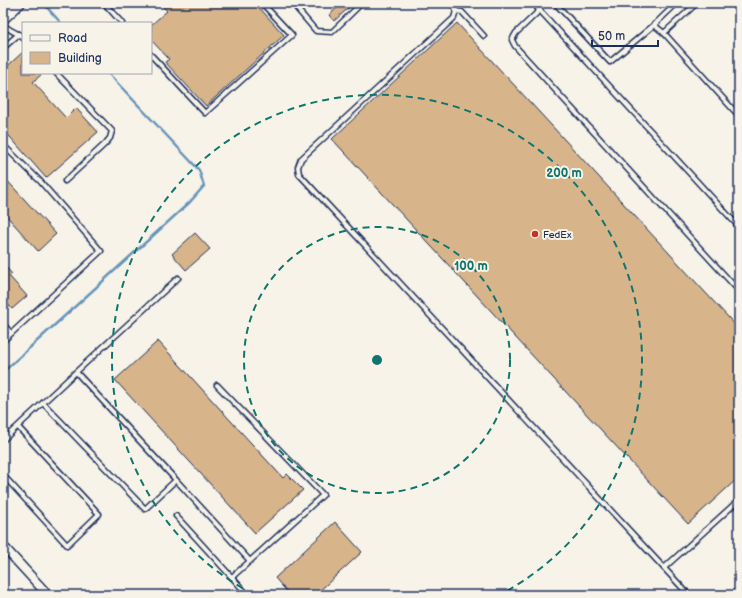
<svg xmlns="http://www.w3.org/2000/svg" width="742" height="598" viewBox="0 0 742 598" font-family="'Balsamiq Sans',sans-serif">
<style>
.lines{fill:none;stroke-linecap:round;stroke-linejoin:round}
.stream{stroke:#6593ba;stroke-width:2.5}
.building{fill:#d7b489;stroke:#1b2f5e}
.lane-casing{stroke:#1b2f5e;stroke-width:7}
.street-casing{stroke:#1b2f5e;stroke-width:11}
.secondary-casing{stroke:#1b2f5e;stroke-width:14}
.lane{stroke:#f7f3e8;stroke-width:4}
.street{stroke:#f7f3e8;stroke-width:8}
.secondary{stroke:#f7f3e8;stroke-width:11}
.ring{fill:none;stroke:#0f766e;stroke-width:2;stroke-dasharray:7 5}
.poi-dot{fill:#c8321e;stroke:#f7f3e8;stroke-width:1.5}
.labels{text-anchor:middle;stroke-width:4;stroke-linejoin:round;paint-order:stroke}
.poi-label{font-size:10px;fill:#1b2f5e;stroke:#f7f3e8;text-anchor:start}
.centre{fill:#0f766e;stroke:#f7f3e8;stroke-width:2}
.ring-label{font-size:12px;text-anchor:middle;font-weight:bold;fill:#0f766e;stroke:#f7f3e8;stroke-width:4;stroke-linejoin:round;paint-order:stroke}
</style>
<rect width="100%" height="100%" fill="#f7f3e8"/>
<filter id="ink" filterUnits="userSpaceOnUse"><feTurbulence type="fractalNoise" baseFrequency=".025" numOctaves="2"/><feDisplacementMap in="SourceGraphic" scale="8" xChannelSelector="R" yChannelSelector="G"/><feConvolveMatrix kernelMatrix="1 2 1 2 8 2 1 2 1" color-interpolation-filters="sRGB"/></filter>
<g filter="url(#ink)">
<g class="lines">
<g class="stream">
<polyline points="43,3 61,23"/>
<polyline points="3,372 190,202 204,186 199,170 108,73"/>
</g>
</g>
<g class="building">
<polygon points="160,3 255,3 284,35 206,106 165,62 169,59 151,40 151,25 167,11"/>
<polygon points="342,3 354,3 334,21 329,15"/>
<polygon points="457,23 739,329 739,477 688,524 332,139"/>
<polygon points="23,52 23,73 43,73 33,82 66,118 76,108 98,132 46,178 3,129 3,70"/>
<polygon points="3,176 56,234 38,251 3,212"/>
<polygon points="195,233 210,249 186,270 172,254"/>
<polygon points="3,264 12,274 9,276 27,296 12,309 3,299"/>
<polygon points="158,341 283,478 287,474 303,490 255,533 115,380"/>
<polygon points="335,522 362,552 315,595 290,595 275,578"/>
</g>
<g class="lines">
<g class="lane-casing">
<g id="lane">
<polyline points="104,3 122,23"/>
<polyline points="292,3 316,31 332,32 362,3"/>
<polyline points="452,3 456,11 454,18 301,159 298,167 299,174 689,595"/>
<polyline points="533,3 739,227"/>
<polyline points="555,3 610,62 654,25 677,3"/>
<polyline points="540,10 516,33 512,40 515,46 739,291"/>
<polyline points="456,11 462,12 484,36"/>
<path d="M3 24C9 31 17 32 23 38"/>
<polyline points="654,25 664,33 739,116"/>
<polyline points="664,33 697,3"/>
<polyline points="3,48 19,34"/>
<polyline points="151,55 205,113 292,35 262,3"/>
<polyline points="56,73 112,131 110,138 105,144 65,181"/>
<polyline points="3,145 40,181 101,251 3,341"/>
<polyline points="3,324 11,333"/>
<polyline points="43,403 145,509 176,480 76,372 178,278"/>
<polyline points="3,440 76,372"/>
<polyline points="3,475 67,545 99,514 18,427"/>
<polyline points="176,480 250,561 323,495 217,385"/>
<polyline points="176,516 248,595"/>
<polyline points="664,568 739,500"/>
<polyline points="232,577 250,561"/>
</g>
</g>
<g class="street-casing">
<polyline id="street" points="3,546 48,595"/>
</g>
<g class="secondary-casing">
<polyline id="secondary" points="3,18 19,3"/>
</g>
<use href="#lane" class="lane"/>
<use href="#street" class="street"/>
<use href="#secondary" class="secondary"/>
</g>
</g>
<g class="ring">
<circle cx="377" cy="360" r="133"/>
<path d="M253 594A265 265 0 1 1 501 594"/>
</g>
<circle class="poi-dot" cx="535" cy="234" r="4"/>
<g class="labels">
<g class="poi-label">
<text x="543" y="238">FedEx</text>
</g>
</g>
<circle cx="377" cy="360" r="6" class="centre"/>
<g class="ring-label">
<text x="564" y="177">200 m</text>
<text x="471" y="270">100 m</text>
</g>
<rect width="742" height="598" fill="none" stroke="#f7f3e8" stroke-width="16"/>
<rect x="8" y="8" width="726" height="582" fill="none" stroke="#1b2f5e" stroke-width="1.5" filter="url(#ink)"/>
<rect x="22" y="22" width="130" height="52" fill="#f7f3e8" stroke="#9fa5b1"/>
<rect x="30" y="35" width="20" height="6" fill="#f7f3e8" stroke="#9fa5b1"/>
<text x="58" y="42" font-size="12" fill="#1b2f5e">Road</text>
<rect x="30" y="52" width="20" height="12" fill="#d7b489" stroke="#9fa5b1"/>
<text x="58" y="62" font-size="12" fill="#1b2f5e">Building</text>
<path d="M592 40v6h66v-6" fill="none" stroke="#1b2f5e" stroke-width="2"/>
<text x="598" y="40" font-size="12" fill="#1b2f5e" stroke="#f7f3e8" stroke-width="3" paint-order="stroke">50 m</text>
</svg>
